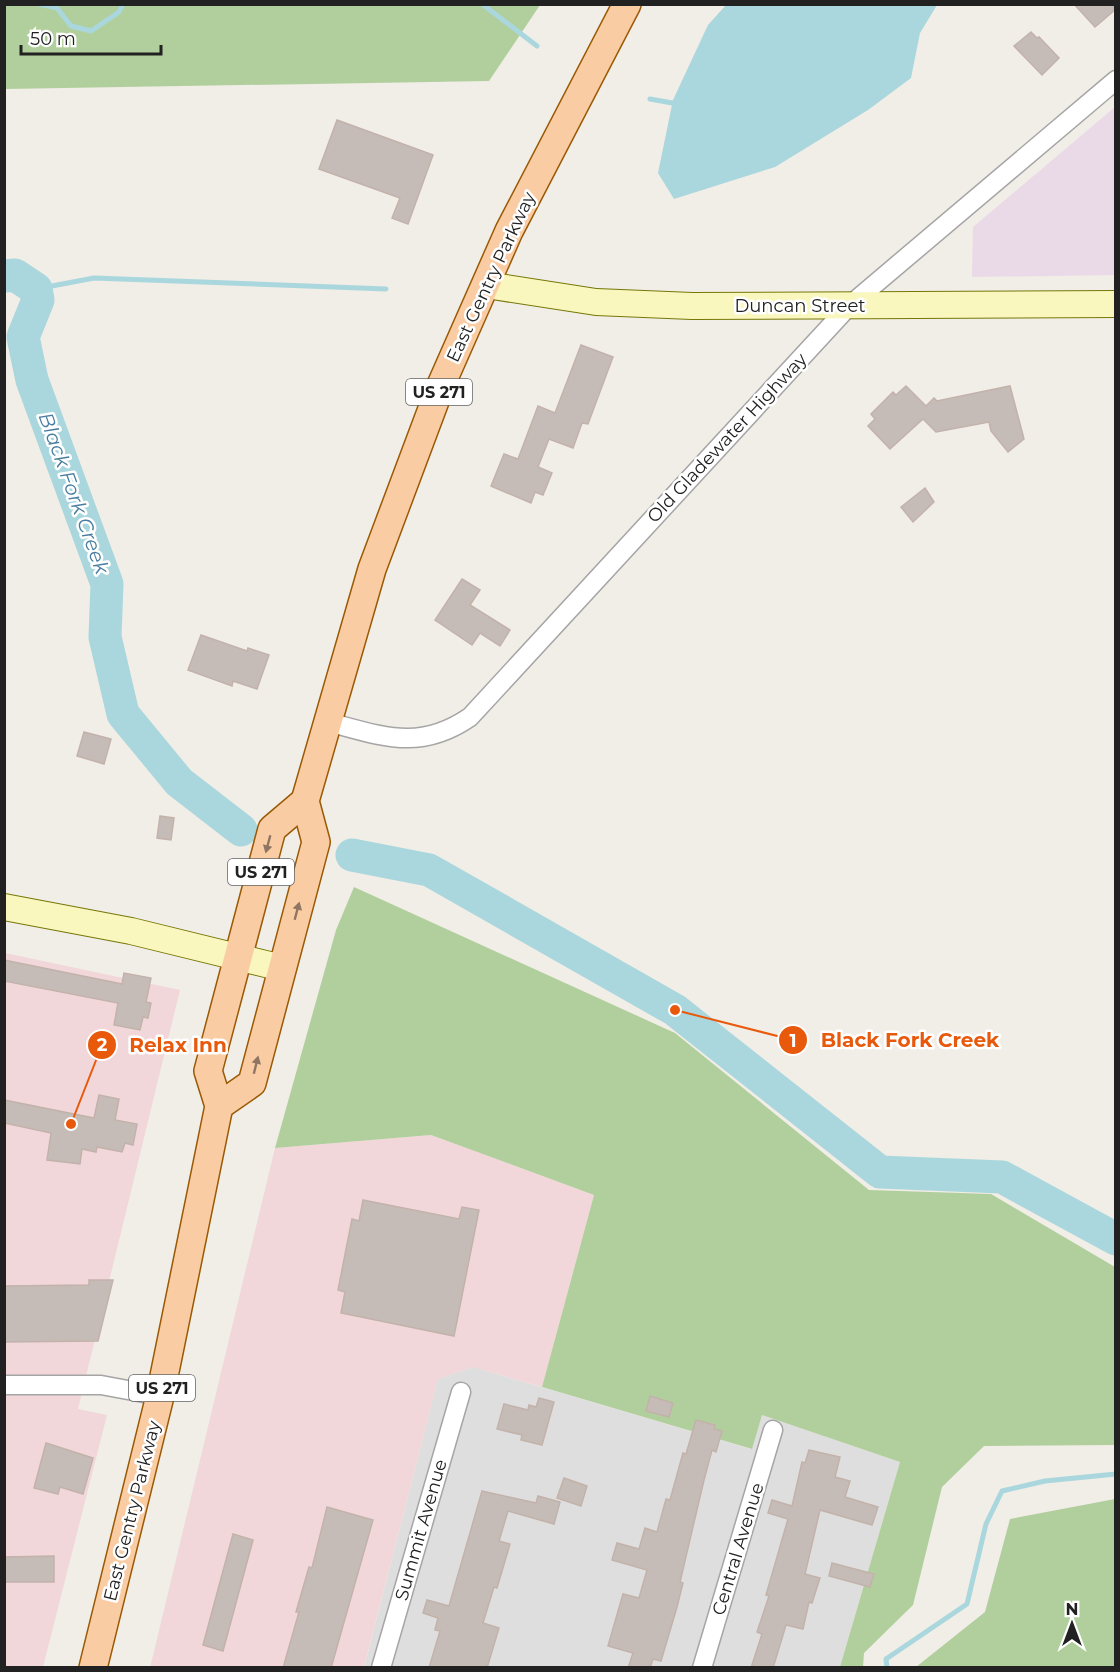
<svg xmlns="http://www.w3.org/2000/svg" width="1120" height="1672" viewBox="0 0 1120 1672" font-family="Montserrat,sans-serif">
<style>
.residential{fill:#dfdede}
.commercial{fill:#f1d7d9}
.industrial{fill:#eadae8}
.forest{fill:#b1cf9d}
.water{fill:#a9d7dd}
.lines{fill:none;stroke-linecap:round;stroke-linejoin:round}
.stream{stroke:#a9d7dd;stroke-width:5}
.river{stroke:#a9d7dd;stroke-width:33}
.building{fill:#c6bcb7;stroke:#c2b2aa;stroke-width:1.5}
.street-casing{stroke:#a5a5a5;stroke-width:21}
.secondary-casing{stroke:#777807;stroke-width:28}
.primary-casing{stroke:#9a5903;stroke-width:30}
.street{stroke:#fff;stroke-width:18}
.secondary{stroke:#f9f6be;stroke-width:26}
.primary{stroke:#facca3;stroke-width:27}
.oneway{fill:#8e7662}
.labels{text-anchor:middle;stroke-width:5;stroke-linejoin:round;paint-order:stroke}
.shield{fill:#fff;stroke:#646464;stroke-width:1.5}
.shield-label{font-size:16px;font-weight:bold;fill:#212121}
.street-label{font-size:18px;fill:#212121;stroke:#fff}
.water-label{font-size:20px;font-style:italic;fill:#487ca0;stroke:#fff}
.leader{fill:none;stroke:#e8590c;stroke-width:2}
.callout-dot{fill:#e8590c;stroke:#fff;stroke-width:2}
.mark-label{font-size:18px;text-anchor:middle;font-weight:bold;fill:#fff}
.callout-label{font-size:20px;text-anchor:middle;font-weight:bold;fill:#e8590c;stroke:#fff;stroke-width:5;stroke-linejoin:round;paint-order:stroke}
</style>
<rect width="100%" height="100%" fill="#f1ede7"/>
<polygon class="residential" points="473,1367 751,1449 762,1415 900,1462 840,1667 364,1668 438,1379"/>
<g class="commercial">
<polygon points="5,953 180,990 78,1409 107,1415 43,1667 5,1668"/>
<polygon points="431,1135 594,1195 542,1387 473,1367 438,1379 364,1667 150,1668 275,1148"/>
</g>
<polygon class="industrial" points="1115,107 1115,275 972,277 973,227"/>
<g class="forest">
<polygon points="4,5 5,4 540,5 489,81 5,89"/>
<polygon points="354,887 675,1033 869,1190 991,1194 1115,1267 1115,1445 984,1446 942,1487 913,1605 864,1653 863,1667 840,1667 900,1462 762,1415 752,1449 542,1387 594,1195 431,1135 275,1148 336,930"/>
<polygon points="1115,1499 1115,1667 916,1667 985,1612 1010,1519"/>
</g>
<polygon class="water" points="726,5 726,4 937,5 920,33 911,78 868,110 775,167 674,199 658,173 673,100 708,25"/>
<g class="lines">
<g class="stream">
<polyline points="39,4 57,8 71,26 91,31 119,12 123,4"/>
<polyline points="482,4 537,46"/>
<polyline points="650,99 678,104"/>
<polyline points="36,289 94,278 386,289"/>
<polyline points="887,1668 886,1659 967,1604 986,1524 1002,1491 1045,1481 1116,1474"/>
</g>
<g class="river">
<polyline points="4,276 15,275 36,289 38,300 23,337 32,380 107,584 105,637 123,714 179,782 241,830"/>
<polyline points="352,855 429,870 675,1010 880,1172 1002,1177 1116,1239"/>
</g>
</g>
<g class="building">
<polygon points="1074,4 1116,4 1116,9 1095,27"/>
<polygon points="1031,32 1037,38 1039,37 1059,58 1042,75 1014,46"/>
<polygon points="337,120 433,155 408,224 392,218 400,198 319,169"/>
<polygon points="581,345 613,357 588,424 582,423 573,448 549,439 538,467 552,473 543,495 535,492 531,503 491,486 504,454 518,459 538,406 555,413"/>
<polygon points="906,386 926,406 934,398 937,401 1010,386 1024,439 1008,452 991,431 989,422 936,432 923,419 890,449 868,426 875,419 871,414 893,392 896,395"/>
<polygon points="925,488 934,502 913,522 901,507"/>
<polygon points="462,579 480,590 470,605 510,630 500,646 480,633 472,645 435,620"/>
<polygon points="201,635 247,651 248,648 269,655 257,689 233,681 232,686 188,670"/>
<polygon points="84,732 111,739 104,764 77,756"/>
<polygon points="160,816 174,818 171,840 157,838"/>
<polygon points="4,960 122,984 124,973 151,978 146,1002 151,1003 148,1018 143,1017 140,1030 114,1025 118,1003 4,981"/>
<polygon points="99,1095 119,1099 115,1120 137,1124 133,1145 125,1143 122,1152 97,1147 96,1152 82,1149 80,1164 47,1160 51,1133 4,1123 4,1100 94,1118"/>
<polygon points="363,1200 459,1219 462,1207 479,1210 454,1336 341,1313 345,1292 338,1290 352,1219 359,1221"/>
<polygon points="89,1280 113,1280 98,1341 4,1342 4,1286 89,1285"/>
<polygon points="650,1396 673,1403 669,1417 646,1411"/>
<polygon points="539,1398 554,1402 542,1445 521,1440 522,1435 497,1429 504,1404 528,1410 529,1405 536,1407"/>
<polygon points="696,1420 715,1425 714,1429 722,1431 716,1452 712,1450 704,1480 680,1582 683,1583 677,1607 661,1661 653,1659 650,1668 628,1668 633,1653 608,1646 623,1594 639,1598 647,1570 612,1560 617,1543 639,1549 645,1528 657,1532 666,1499 670,1500 683,1453 686,1454"/>
<polygon points="46,1443 93,1458 83,1494 60,1487 58,1494 34,1488"/>
<polygon points="809,1450 840,1457 835,1477 850,1481 845,1497 878,1507 872,1525 820,1510 805,1574 820,1578 812,1603 809,1602 803,1629 786,1625 773,1668 751,1668 762,1634 757,1632 769,1596 766,1595 788,1519 768,1513 772,1500 792,1506 802,1462 805,1463"/>
<polygon points="564,1478 587,1486 581,1506 557,1498"/>
<polygon points="482,1491 536,1503 538,1496 560,1502 554,1524 508,1511 499,1541 510,1544 497,1588 494,1587 483,1623 499,1628 487,1668 429,1668 440,1631 435,1630 438,1618 423,1613 427,1600 449,1606"/>
<polygon points="327,1507 373,1520 331,1668 283,1668 299,1612 296,1612 309,1567 312,1568"/>
<polygon points="233,1534 253,1540 223,1651 203,1645"/>
<polygon points="54,1556 54,1582 4,1582 4,1557"/>
<polygon points="832,1563 874,1574 870,1587 829,1576"/>
</g>
<g class="lines">
<g class="street-casing">
<g id="street">
<path d="M328 722C382 736 419 752 470 717L849 306 1116 80"/>
<polyline points="4,1385 101,1385 160,1396"/>
<polyline points="381,1668 461,1392"/>
<polyline points="702,1668 773,1430"/>
</g>
</g>
<g class="secondary-casing">
<g id="secondary">
<polyline points="486,285 596,302 692,306 1116,304"/>
<polyline points="4,907 131,931 282,968"/>
</g>
</g>
<g class="primary-casing">
<g id="primary">
<polyline points="219,1106 252,1083 316,842 305,801 372,569 441,385 509,231 627,4"/>
<polyline points="93,1668 160,1396 219,1106 208,1071 272,829 305,801"/>
</g>
</g>
<use href="#street" class="street"/>
<use href="#secondary" class="secondary"/>
<use href="#primary" class="primary"/>
</g>
<defs><path id="oneway-solid" d="M-6-.8H1V-3.2L6.5 0L1 3.2V.8H-6Z" transform="scale(1.5)"/></defs>
<g class="oneway">
<use href="#oneway-solid" transform="translate(268 844) rotate(105)"/>
<use href="#oneway-solid" transform="translate(297 911) rotate(-75)"/>
<use href="#oneway-solid" transform="translate(256 1065) rotate(-76)"/>
</g>
<g class="labels">
<g class="shield">
<rect x="406" y="379" width="66" height="26" rx="4.5"/>
<rect x="228" y="859" width="66" height="26" rx="4.5"/>
<rect x="129" y="1375" width="66" height="26" rx="4.5"/>
</g>
<g class="shield-label">
<text x="439" y="398">US 271</text>
<text x="261" y="878">US 271</text>
<text x="162" y="1394">US 271</text>
</g>
<g class="street-label">
<text transform="translate(491 277) rotate(-65)" y="6">East Gentry Parkway</text>
<text x="800" y="312">Duncan Street</text>
<text transform="translate(727 438) rotate(-47)" y="6">Old Gladewater Highway</text>
<text transform="translate(132 1511) rotate(-76)" y="6">East Gentry Parkway</text>
<text transform="translate(421 1530) rotate(-74)" y="6">Summit Avenue</text>
<text transform="translate(738 1549) rotate(-73)" y="6">Central Avenue</text>
</g>
<g class="water-label">
<text transform="translate(74 493) rotate(70)" y="7">Black Fork Creek</text>
</g>
</g>
<path class="leader" d="M675 1010L793 1040M71 1124L102 1045"/>
<g class="callout-dot">
<circle cx="675" cy="1010" r="6"/>
<circle cx="71" cy="1124" r="6"/>
<circle cx="793" cy="1040" r="15"/>
<circle cx="102" cy="1045" r="15"/>
</g>
<g class="mark-label">
<text x="793" y="1047">1</text>
<text x="102" y="1051">2</text>
</g>
<g class="callout-label">
<text x="910" y="1047">Black Fork Creek</text>
<text x="178" y="1052">Relax Inn</text>
</g>
<rect width="1120" height="1672" fill="none" stroke="#212121" stroke-width="12"/>
<g transform="translate(1072 1624)" stroke="#ffffff" stroke-width="4.5" paint-order="stroke">
<path d="M0-4.5L10 22L0 15L-10 22Z" fill="#212121"/>
<text y="-9" font-size="16" font-weight="bold" text-anchor="middle" fill="#212121">N</text>
</g>
<path d="M21 45v9h140v-9" fill="none" stroke="#212121" stroke-width="3"/>
<text x="30" y="45" font-size="18" fill="#212121" stroke="#ffffff" stroke-width="4.5" paint-order="stroke">50 m</text>
</svg>
